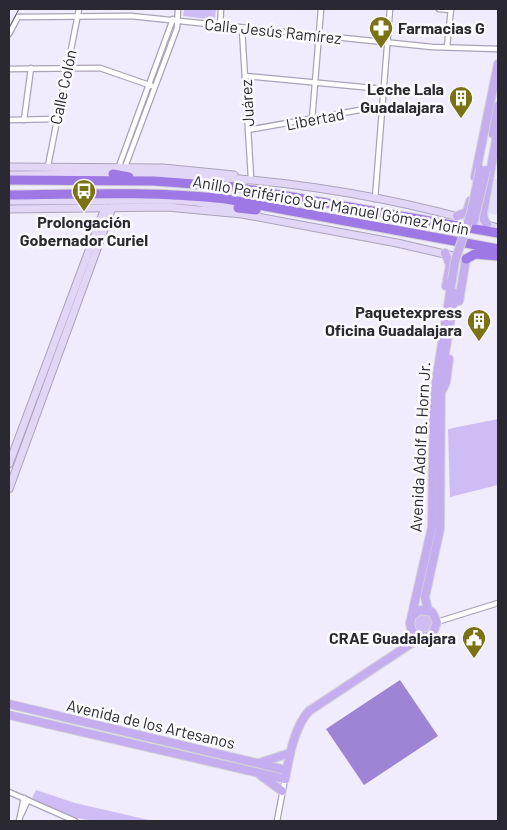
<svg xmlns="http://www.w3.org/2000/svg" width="507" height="830" viewBox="0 0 507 830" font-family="Barlow,sans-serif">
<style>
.built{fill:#e4dcfa}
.green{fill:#cdbdf4}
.water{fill:#9e84d4}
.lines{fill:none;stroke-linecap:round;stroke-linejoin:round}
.street-casing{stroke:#a9a3b9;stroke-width:7}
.secondary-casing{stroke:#a9a3b9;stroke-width:9}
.primary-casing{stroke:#d4d4d6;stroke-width:10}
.highway-casing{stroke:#d4d4d6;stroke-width:11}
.street{stroke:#fff;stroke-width:4.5}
.secondary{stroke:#e2d6f7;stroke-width:7}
.primary{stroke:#c5aeef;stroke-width:8}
.highway{stroke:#9e78e4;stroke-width:9}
.tram{stroke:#63606b;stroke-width:1}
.primary-bridge-casing{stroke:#d4d4d6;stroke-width:10;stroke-linecap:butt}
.primary-bridge{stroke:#c5aeef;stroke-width:8}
.labels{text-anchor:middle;stroke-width:5;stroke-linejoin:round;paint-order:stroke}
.poi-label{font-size:16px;font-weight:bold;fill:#2a2830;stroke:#fbfaff;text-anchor:end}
.street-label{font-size:16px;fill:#2a2830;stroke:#fbfaff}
</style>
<rect width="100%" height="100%" fill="#f0ebfd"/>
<polygon class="built" points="492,179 498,179 498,215 488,213"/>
<g class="green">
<polygon points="184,9 216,9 215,20 183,16"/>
<polygon points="498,419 498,485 450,497 448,429"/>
<circle cx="423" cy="623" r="10"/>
<path d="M36 790 75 803 153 821C110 821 68 826 32 798Z"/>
</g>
<polygon class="water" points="400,680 438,736 364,785 326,729"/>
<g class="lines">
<g class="street-casing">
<g id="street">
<polyline points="439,9 450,10"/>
<polyline points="220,27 221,9"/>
<polyline points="242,29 251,178"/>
<polyline points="9,34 18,17 131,16 432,47 498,49"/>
<polyline points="447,47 451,9"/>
<polyline points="9,69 100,68 152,86"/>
<polyline points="245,76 383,89"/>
<polyline points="9,120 56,119"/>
<polyline points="24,120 31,68"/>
<polyline points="312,120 321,9"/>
<polyline points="248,130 382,106"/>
<polyline points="48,166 79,9"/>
<polyline points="119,166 173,19"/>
<polyline points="125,167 177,28 178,9"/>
<polyline points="375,199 390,9"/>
<polyline points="437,622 498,603"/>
<polyline points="9,792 75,821"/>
<polyline points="20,817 28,800"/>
<polyline points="19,821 24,798"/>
<polyline points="277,821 285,779"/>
</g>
</g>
<g class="secondary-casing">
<g id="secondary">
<polyline points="9,167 163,168 234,175"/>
<path d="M9 175C64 175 120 172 176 175 284 179 394 197 498 228"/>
<polyline points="9,201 173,200 197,202 241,210"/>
<polyline points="9,209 167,207 242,214 397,243 466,259"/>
<polyline points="9,464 105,208"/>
<polyline points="9,489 112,208"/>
</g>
</g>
<g class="primary-casing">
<g id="primary">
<polyline points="493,134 498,106"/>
<polyline points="475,177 498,64"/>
<polyline points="457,216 467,212 470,201"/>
<polyline points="487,224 484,220 483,213 498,129"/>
<polyline points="445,253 450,265 446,286"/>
<polyline points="459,301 466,259"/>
<polyline points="443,389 446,382 449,359"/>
<polyline points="428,610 425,597 440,529 441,377 455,293"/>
<path d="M413 615 420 610 432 612 437 622 433 633C422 640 411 636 410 623L432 527 434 394 452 280"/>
<polyline points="9,704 286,770"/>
<path d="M9 715 285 779C289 758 294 727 309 711L421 637"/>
<polyline points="259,763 290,753"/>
<polyline points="260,775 282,791"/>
</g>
</g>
<g class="highway-casing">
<g id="highway">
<polyline points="113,174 129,177"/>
<polyline points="9,180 154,181 235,187 498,233"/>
<path d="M9 195C82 194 153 191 226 199L498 249"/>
<polyline points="238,208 256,210"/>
<polyline points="466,259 475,254 498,256"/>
</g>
</g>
<use href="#street" class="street"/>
<use href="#secondary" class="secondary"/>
<use href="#primary" class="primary"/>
<use href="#highway" class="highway"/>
<polyline class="tram" points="9,28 19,9"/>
<g class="primary-bridge-casing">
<g id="primary-bridge">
<polyline points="474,221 486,170"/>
<polyline points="452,280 455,261 471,213 480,169"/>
</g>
</g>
<use href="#primary-bridge" class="primary-bridge"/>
</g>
<defs>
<g id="pharmacy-pin" transform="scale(1.25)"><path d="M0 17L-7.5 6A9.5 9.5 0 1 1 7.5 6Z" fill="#7b7213" stroke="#fbfaff"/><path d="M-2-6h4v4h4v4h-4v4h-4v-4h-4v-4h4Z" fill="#fff"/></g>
<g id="building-pin" transform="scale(1.25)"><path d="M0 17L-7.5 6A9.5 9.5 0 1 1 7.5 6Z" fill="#7b7213" stroke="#fbfaff"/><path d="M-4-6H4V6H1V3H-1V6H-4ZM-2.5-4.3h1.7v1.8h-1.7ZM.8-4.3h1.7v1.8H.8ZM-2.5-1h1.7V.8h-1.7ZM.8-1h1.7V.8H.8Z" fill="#fff"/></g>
<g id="bus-pin" transform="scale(1.25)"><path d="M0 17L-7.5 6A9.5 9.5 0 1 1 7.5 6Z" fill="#7b7213" stroke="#fbfaff"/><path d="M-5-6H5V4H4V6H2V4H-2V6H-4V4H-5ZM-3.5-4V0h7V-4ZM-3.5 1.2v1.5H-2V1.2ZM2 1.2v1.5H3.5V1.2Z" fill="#fff"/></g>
<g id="civic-pin" transform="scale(1.25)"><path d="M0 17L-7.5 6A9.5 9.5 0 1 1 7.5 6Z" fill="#7b7213" stroke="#fbfaff"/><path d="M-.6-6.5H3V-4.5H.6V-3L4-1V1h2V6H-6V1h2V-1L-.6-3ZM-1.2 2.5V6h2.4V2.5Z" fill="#fff"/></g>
</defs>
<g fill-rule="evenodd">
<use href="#pharmacy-pin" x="381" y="28"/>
<use href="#building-pin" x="461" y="98"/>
<use href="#bus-pin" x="84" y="191"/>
<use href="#building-pin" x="479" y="321"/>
<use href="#civic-pin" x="474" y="638"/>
</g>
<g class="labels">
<g class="poi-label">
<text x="398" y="34" text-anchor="start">Farmacias G</text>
<text x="444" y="95">Leche Lala<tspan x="444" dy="18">Guadalajara</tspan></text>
<text x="84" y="228" text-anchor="middle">Prolongación<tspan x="84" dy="18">Gobernador Curiel</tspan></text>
<text x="462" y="318">Paquetexpress<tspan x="462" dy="18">Oficina Guadalajara</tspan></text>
<text x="456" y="644">CRAE Guadalajara</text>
</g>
<g class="street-label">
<text transform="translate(273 31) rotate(6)" y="6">Calle Jesús Ramírez</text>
<text transform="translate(63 87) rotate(-78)" y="6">Calle Colón</text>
<text transform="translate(247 103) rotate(-93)" y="6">Juárez</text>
<text transform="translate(315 119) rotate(-11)" y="6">Libertad</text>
<text transform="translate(331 205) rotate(10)" y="6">Anillo Periférico Sur Manuel Gómez Morín</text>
<text transform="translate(420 447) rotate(-87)" y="6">Avenida Adolf B. Horn Jr.</text>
<text transform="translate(151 724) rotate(13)" y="6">Avenida de los Artesanos</text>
</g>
</g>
<rect width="507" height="830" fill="none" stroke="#2a2830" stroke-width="20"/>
</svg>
